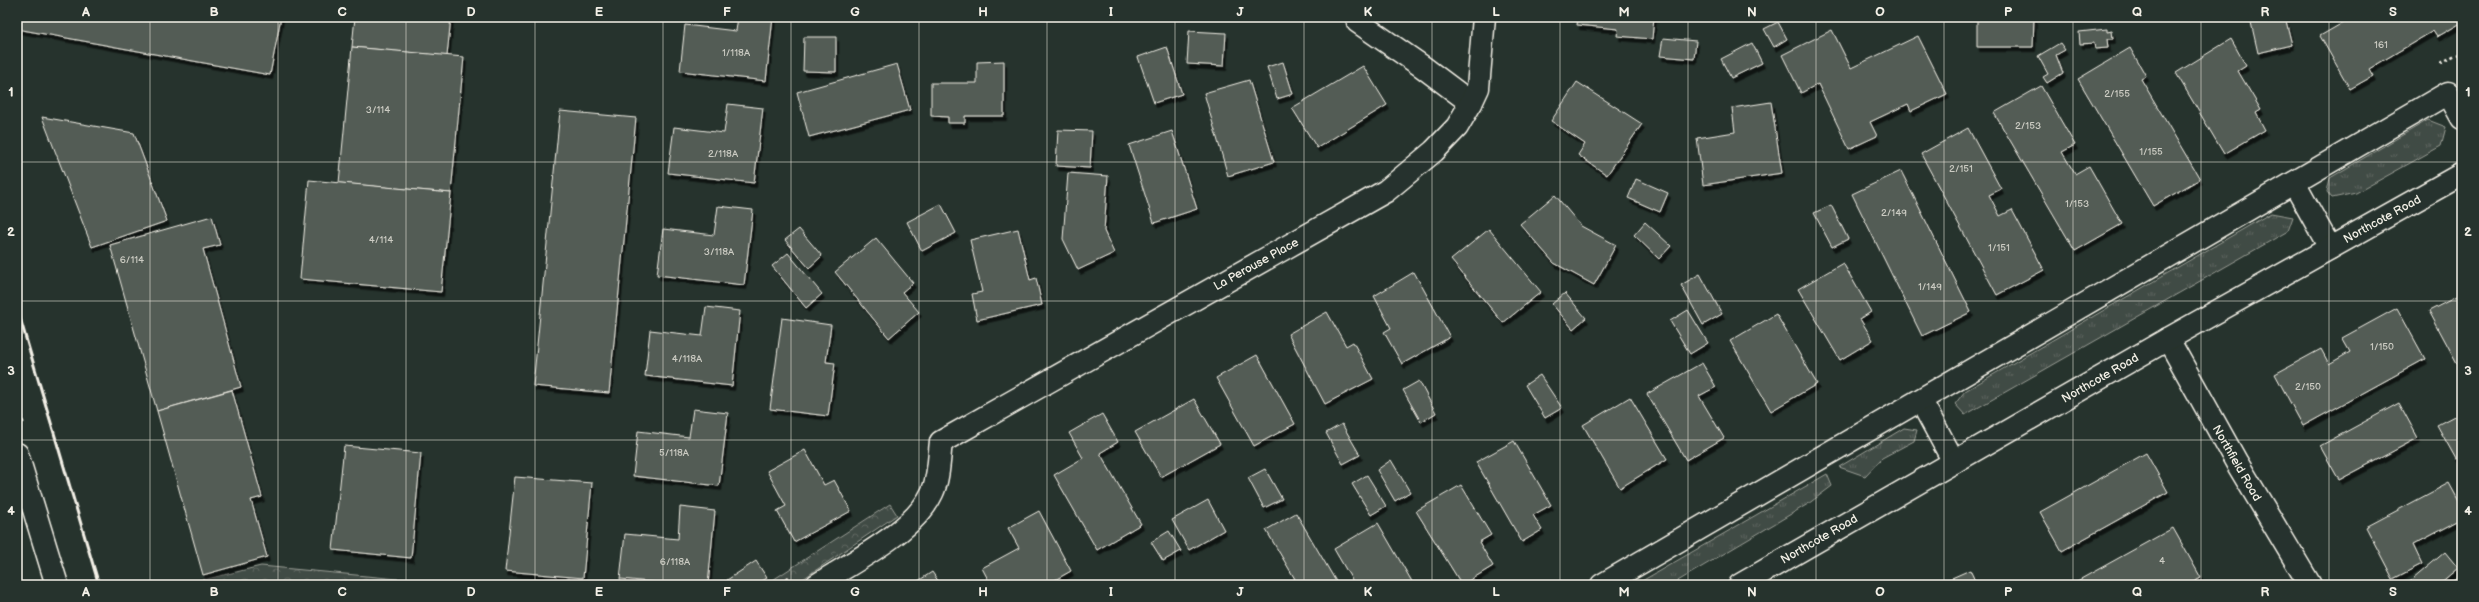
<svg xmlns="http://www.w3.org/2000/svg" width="2479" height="602" viewBox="0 0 2479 602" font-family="'Balsamiq Sans',sans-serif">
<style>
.grass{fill:url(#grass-tufts);stroke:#9a9e96}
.park{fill:url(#park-crowns);stroke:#9a9e96}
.building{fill:#525c55;stroke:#f4f1e8;filter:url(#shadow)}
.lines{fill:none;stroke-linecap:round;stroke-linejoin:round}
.minor-casing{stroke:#f4f1e8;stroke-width:25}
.major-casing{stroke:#f4f1e8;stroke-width:25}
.path{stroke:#f4f1e8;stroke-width:2.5;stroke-dasharray:3 3;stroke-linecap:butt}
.minor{stroke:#26332d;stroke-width:22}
.major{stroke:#26332d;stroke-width:22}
.rail{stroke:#f4f1e8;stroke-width:3}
.grid{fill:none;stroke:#f4f1e8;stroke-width:1;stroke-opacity:0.55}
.labels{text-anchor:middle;stroke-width:3;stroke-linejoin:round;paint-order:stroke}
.number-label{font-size:10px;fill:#ccccc3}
.street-label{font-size:12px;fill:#f4f1e8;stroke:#26332d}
.neatline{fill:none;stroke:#f4f1e8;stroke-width:1.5}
.grid-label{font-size:13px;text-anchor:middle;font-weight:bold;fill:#f4f1e8}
</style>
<defs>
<pattern id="grass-tufts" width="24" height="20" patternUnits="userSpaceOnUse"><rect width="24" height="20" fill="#414b45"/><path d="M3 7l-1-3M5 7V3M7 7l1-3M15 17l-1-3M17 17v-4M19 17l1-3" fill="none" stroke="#5d6560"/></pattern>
<pattern id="park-crowns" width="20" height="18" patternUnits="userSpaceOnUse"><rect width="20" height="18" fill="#414b45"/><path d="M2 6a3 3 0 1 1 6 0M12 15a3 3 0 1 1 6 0" fill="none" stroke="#5d6560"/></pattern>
<filter id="shadow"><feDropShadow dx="2.5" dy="4.5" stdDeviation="0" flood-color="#0009"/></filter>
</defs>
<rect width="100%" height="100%" fill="#26332d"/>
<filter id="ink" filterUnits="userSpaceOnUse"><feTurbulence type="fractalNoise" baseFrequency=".025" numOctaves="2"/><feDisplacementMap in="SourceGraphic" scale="8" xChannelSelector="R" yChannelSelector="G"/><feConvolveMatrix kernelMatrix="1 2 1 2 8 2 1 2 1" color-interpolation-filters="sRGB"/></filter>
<g filter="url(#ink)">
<g class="grass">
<polygon points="2428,120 2446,127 2441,146 2356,193 2332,198 2327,192 2330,178"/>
<polygon points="2271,213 2293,217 2288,231 1965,415 1955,404 1965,391"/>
<polygon points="1904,428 1917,430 1914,441 1882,458 1865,476 1839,467"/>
<polygon points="1827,474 1832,486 1808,504 1671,585 1635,585"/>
</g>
<g class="park">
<polygon points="890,504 897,515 794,585 765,585"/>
<polygon points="261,566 461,585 181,585"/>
</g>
<g class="building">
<polygon points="17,17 281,17 270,75 17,29"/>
<polygon points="355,17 451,17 447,56 352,47"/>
<polygon points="738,17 773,17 766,81 680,71 685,25 736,31"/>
<polygon points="1578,17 1654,17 1652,39 1617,36 1618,29 1577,25"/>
<polygon points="1977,17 2034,17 2033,47 1977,47"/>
<polygon points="2256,17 2285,17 2292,45 2258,53 2250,18"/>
<polygon points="2353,17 2457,17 2461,23 2437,37 2433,31 2369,69 2373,76 2350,89 2320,36"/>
<polygon points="1778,22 1787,39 1774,47 1764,29"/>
<polygon points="2107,29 2107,32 2112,31 2113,39 2107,39 2108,48 2095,49 2094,43 2080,44 2079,32"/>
<polygon points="1832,30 1851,68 1918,36 1947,94 1911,111 1908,104 1870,122 1877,136 1849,149 1818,84 1801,93 1782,55"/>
<polygon points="1189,31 1226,33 1224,66 1187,64"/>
<polygon points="804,37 836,37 836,72 803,71"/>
<polygon points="1663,38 1696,41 1694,59 1660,56"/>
<polygon points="2231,39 2246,66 2238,71 2261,110 2256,113 2265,130 2224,154 2176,73"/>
<polygon points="1752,43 1762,63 1731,78 1721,59"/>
<polygon points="2060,43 2065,50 2056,55 2063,73 2047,83 2043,77 2048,74 2038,56"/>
<polygon points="352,47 464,57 451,193 339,183"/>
<polygon points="1167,47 1182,94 1154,103 1138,57"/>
<polygon points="2130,48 2146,76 2141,79 2200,179 2153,206 2078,79"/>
<polygon points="1004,61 1004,116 965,116 965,123 948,123 948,117 931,116 931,83 977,83 977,62"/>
<polygon points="1283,62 1293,94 1277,99 1267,67"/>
<polygon points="897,64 910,110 809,137 797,92"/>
<polygon points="1363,66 1387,105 1317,148 1292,108"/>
<polygon points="1249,80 1274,162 1228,176 1204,93"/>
<polygon points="1577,82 1642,124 1607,175 1578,155 1585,144 1551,121"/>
<polygon points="2041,86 2075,145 2062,152 2075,174 2089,166 2122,224 2075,251 1994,113"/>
<polygon points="1771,102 1782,173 1703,185 1697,138 1735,132 1732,108"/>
<polygon points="728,104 763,108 754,183 668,173 674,127 724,133"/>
<polygon points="560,111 636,118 609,393 533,386"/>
<polygon points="42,117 134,133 167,221 92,247"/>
<polygon points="1968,128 2001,189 1989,195 2000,216 2012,210 2044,270 1997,295 1921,154"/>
<polygon points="1058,130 1092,131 1090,168 1056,166"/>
<polygon points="1172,131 1197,209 1154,223 1129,145"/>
<polygon points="1901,171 1971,312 1922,336 1852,194"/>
<polygon points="1068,173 1108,176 1104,231 1114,253 1078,270 1063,239"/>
<polygon points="1636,179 1668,193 1660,212 1628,198"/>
<polygon points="309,180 451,193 441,292 300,279"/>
<polygon points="1555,195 1581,226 1616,245 1594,285 1554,263 1520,224"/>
<polygon points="941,204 956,233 922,251 907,222"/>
<polygon points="1831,205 1848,239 1832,247 1814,213"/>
<polygon points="718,206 753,210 744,285 657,275 663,229 714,235"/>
<polygon points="212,216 220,245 203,249 241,387 157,411 110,245"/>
<polygon points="1645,222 1671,246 1659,259 1634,235"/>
<polygon points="799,229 822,256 809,268 785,240"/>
<polygon points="1018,229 1030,280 1036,278 1042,305 977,320 972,294 982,292 970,240"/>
<polygon points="1489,229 1541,292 1503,323 1451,260"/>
<polygon points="876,238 913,283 902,292 919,312 889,338 835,272"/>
<polygon points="788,253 822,294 806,308 772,266"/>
<polygon points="1843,263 1871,312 1860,319 1873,340 1840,360 1798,289"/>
<polygon points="1414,272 1450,337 1402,364 1384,332 1391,328 1374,296"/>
<polygon points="1700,274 1722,314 1703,325 1681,285"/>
<polygon points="1565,293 1586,318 1573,329 1552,304"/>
<polygon points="2462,294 2462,360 2457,363 2429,311"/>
<polygon points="706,307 740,311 732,386 645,376 650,330 702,336"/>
<polygon points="2397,308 2425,359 2303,426 2275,374 2321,349 2329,364 2350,352 2342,338"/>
<polygon points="1688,310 1708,343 1690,354 1670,321"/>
<polygon points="1327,312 1346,346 1353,342 1373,379 1325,404 1288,334"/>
<polygon points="1776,314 1817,384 1771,411 1730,341"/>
<polygon points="782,318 831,325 826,362 835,363 828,416 770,409"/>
<polygon points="1257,355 1295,424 1254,446 1216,378"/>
<polygon points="1702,363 1716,387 1699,396 1724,438 1686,460 1647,394"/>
<polygon points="1540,375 1562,408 1545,418 1525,385"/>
<polygon points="1419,381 1436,413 1421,422 1403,390"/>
<polygon points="232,390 262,497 251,500 267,557 203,575 157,411"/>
<polygon points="1630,397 1667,459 1620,488 1583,425"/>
<polygon points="1194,399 1220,444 1161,477 1135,432"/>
<polygon points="2399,403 2418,438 2339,480 2320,446"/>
<polygon points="693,409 728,413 719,486 633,476 638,431 689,437"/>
<polygon points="2462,412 2462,456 2456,459 2437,425"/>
<polygon points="1102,414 1118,442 1100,453 1141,524 1097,550 1054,475 1083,458 1069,433"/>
<polygon points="1342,424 1360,455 1343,464 1326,433"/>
<polygon points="1514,441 1551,505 1533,515 1542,530 1522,542 1476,462"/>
<polygon points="344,446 421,453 411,558 333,550"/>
<polygon points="805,450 824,485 834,480 851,511 794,542 777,511 786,506 767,471"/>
<polygon points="2146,453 2168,492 2062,551 2040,512"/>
<polygon points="1391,460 1410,492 1395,501 1377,470"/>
<polygon points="1265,469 1282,499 1264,508 1248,478"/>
<polygon points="1367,475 1386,506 1371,515 1352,484"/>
<polygon points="515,477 592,483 583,578 505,571"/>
<polygon points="2449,483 2462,507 2462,519 2413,545 2422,564 2393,579 2366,527"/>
<polygon points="1461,485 1491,535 1479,542 1493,566 1462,585 1416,511"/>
<polygon points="1208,500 1224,530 1189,550 1172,520"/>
<polygon points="680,507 715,511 708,585 681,585 620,579 625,534 678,539"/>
<polygon points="1039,511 1071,571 1046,585 991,585 982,568 1019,548 1008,528"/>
<polygon points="1296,513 1338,585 1285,585 1295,579 1266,530"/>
<polygon points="1378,523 1414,585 1355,585 1334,549"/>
<polygon points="2173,528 2201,578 2188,585 2070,585"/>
<polygon points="1169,531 1181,551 1163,561 1151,542"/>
<polygon points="2445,552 2458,568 2438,585 2406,585"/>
<polygon points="756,561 767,578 756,585 730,585 727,580"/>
<polygon points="1970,570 1977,585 1936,585"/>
<polygon points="932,572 941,585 912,585"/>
<polygon points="2462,574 2462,585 2449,585"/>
</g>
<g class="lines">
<g class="minor-casing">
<g id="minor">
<polyline points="1358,22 1423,67 1471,103"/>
<polyline points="2294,183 2330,248"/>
<polyline points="2168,339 2237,463 2310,585"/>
<polyline points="1921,401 1954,462"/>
<polyline points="17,454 57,585"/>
<path d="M817 585C852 562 915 531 932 493 939 479 939 457 941 442L1386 191 1434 151 1457 127 1471 103 1478 88 1484 17"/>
<polyline points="1602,585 2448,93 2462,118"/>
</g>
</g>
<g class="major-casing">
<polyline id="major" points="1740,585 2168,339 2462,174"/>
</g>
<g class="path">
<polyline points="2441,63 2455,55 2462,54"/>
<polyline points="17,403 24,425"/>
<polyline points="776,585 789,577"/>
</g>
<use href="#minor" class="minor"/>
<use href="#major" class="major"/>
<polyline class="rail" points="17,308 99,585"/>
</g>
</g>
<path class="grid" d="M150 17V585M278 17V585M406 17V585M535 17V585M663 17V585M791 17V585M919 17V585M1047 17V585M1175 17V585M1304 17V585M1432 17V585M1560 17V585M1688 17V585M1816 17V585M1944 17V585M2073 17V585M2201 17V585M2329 17V585M17 162H2462M17 301H2462M17 440H2462"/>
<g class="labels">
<g class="number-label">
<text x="2381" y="48">161</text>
<text x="736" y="56">1/118A</text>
<text x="2117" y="97">2/155</text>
<text x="378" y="113">3/114</text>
<text x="2028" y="129">2/153</text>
<text x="2151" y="155">1/155</text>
<text x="723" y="157">2/118A</text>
<text x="1961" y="172">2/151</text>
<text x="2077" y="207">1/153</text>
<text x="1894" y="216">2/149</text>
<text x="381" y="243">4/114</text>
<text x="1999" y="251">1/151</text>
<text x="719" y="255">3/118A</text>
<text x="132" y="263">6/114</text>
<text x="1930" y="290">1/149</text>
<text x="2382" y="350">1/150</text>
<text x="687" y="362">4/118A</text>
<text x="2308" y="390">2/150</text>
<text x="674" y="456">5/118A</text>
<text x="2162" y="564">4</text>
<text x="675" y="565">6/118A</text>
</g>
<g class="street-label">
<text transform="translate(2382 219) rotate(-29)" y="4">Northcote Road</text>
<text transform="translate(1256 264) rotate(-29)" y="4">La Perouse Place</text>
<text transform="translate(2100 378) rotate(-30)" y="4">Northcote Road</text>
<text transform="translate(2237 463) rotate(60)" y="4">Northfield Road</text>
<text transform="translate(1819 539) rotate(-30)" y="4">Northcote Road</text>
</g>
</g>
<rect width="2479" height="602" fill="none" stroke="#26332d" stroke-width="44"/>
<rect x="22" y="22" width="2435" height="558" class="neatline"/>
<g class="grid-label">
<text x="86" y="16">A</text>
<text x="214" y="16">B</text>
<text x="342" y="16">C</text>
<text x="471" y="16">D</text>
<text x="599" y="16">E</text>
<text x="727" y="16">F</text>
<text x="855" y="16">G</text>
<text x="983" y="16">H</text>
<text x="1111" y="16">I</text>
<text x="1240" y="16">J</text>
<text x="1368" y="16">K</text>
<text x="1496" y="16">L</text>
<text x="1624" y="16">M</text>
<text x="1752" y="16">N</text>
<text x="1880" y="16">O</text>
<text x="2008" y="16">P</text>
<text x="2137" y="16">Q</text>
<text x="2265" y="16">R</text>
<text x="2393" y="16">S</text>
<text x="11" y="96">1</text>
<text x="2468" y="96">1</text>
<text x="11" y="236">2</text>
<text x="2468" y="236">2</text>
<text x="11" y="375">3</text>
<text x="2468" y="375">3</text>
<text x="11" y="515">4</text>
<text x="2468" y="515">4</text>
<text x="86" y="596">A</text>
<text x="214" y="596">B</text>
<text x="342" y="596">C</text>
<text x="471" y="596">D</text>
<text x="599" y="596">E</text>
<text x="727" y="596">F</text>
<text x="855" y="596">G</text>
<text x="983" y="596">H</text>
<text x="1111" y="596">I</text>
<text x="1240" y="596">J</text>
<text x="1368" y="596">K</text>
<text x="1496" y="596">L</text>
<text x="1624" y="596">M</text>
<text x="1752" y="596">N</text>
<text x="1880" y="596">O</text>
<text x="2008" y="596">P</text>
<text x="2137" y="596">Q</text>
<text x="2265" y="596">R</text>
<text x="2393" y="596">S</text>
</g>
</svg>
